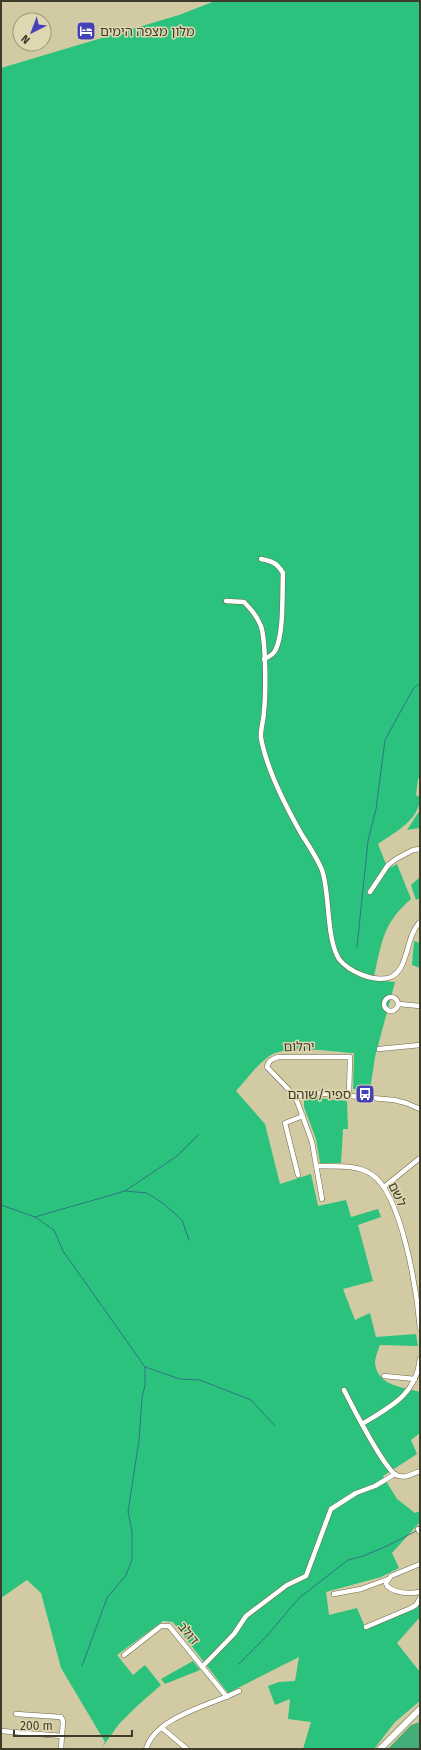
<svg xmlns="http://www.w3.org/2000/svg" width="421" height="1750" viewBox="0 0 421 1750" font-family="'Fira Sans','Noto Sans Hebrew',sans-serif">
<style>
.green{fill:#2bc27e}
.forest{fill:#43ae77}
.lines{fill:none;stroke-linecap:round;stroke-linejoin:round}
.stream{stroke:#307682;stroke-width:1}
.street-casing{stroke:#706844;stroke-width:5.5}
.secondary-casing{stroke:#706844;stroke-width:7}
.street{stroke:#fff;stroke-width:4.5}
.secondary{stroke:#fff;stroke-width:6}
.labels{text-anchor:middle;stroke-width:3;stroke-linejoin:round;paint-order:stroke}
.poi-label{font-size:13px;fill:#3e3b2b;stroke:#dfd7b0;text-anchor:start}
.street-label{font-size:13px;fill:#3e3b2b;stroke:#dfd7b0}
</style>
<rect width="100%" height="100%" fill="#d2caa3"/>
<g class="green">
<path d="M215 1H420V776L418 779 416 795 420 797C420 820 395 832 378 844L388 869 397 864 411 899C381 925 382 944 373 980L395 982 375 1057 370 1090 353 1089 354 1053C332 1052 286 1043 268 1057 256 1066 246 1080 236 1091L265 1124 280 1184 311 1174 318 1206 346 1200 351 1217 378 1209 381 1217 358 1225 373 1281 343 1289 355 1320 370 1313 376 1337 416 1334 418 1346 380 1345C378 1350 375 1358 375 1363 377 1386 403 1387 420 1392V1433L411 1440 417 1454 383 1476 397 1499 415 1513 420 1511V1522L392 1553 399 1568 381 1577 326 1592 329 1615 357 1608 365 1627 419 1604 420 1617 397 1643 420 1672V1701L395 1722 374 1749H303L311 1722 288 1719 290 1699 275 1705 268 1686 279 1682 295 1681 299 1657 228 1693 173 1622 163 1621 117 1655 133 1675 145 1665 161 1685 136 1707 119 1724 101 1749 105 1742 61 1668 41 1593 27 1580 1 1598V68L179 15Z"/>
<polygon points="420,810 420,828 407,830"/>
<polygon points="420,877 420,898 416,900 411,885"/>
<polygon points="414,941 420,943 420,968 412,965"/>
<polygon points="308,1097 347,1101 348,1129 343,1129 341,1163 320,1163 316,1139 304,1107 304,1101"/>
<polygon points="193,1661 200,1670 165,1684 161,1679"/>
</g>
<polygon class="forest" points="420,1722 420,1749 388,1749 411,1725"/>
<g class="lines">
<g class="stream">
<polyline points="357,947 368,841 376,809 385,740 413,689 420,683"/>
<polyline points="125,1191 147,1193 164,1204 182,1220 189,1240"/>
<polyline points="1,1205 35,1217 54,1230 63,1251 145,1367 145,1385 142,1398 139,1440 128,1512 132,1532 132,1560 126,1575 107,1598 82,1666"/>
<polyline points="35,1217 125,1191 177,1156 198,1135"/>
<polyline points="145,1367 180,1379 200,1380 251,1400 275,1426"/>
<polyline points="239,1664 265,1638 299,1598 348,1560 363,1556 387,1546 418,1530"/>
</g>
<g class="street-casing">
<g id="street">
<path d="M261 559C272 561 277 563 283 573 282 593 284 632 276 649 274 654 269 657 264 659"/>
<path d="M226 601 244 602C251 609 257 616 261 626 266 642 266 693 264 711 264 720 260 730 261 738 267 771 286 807 302 835 309 846 317 858 322 870 330 892 326 939 339 959 349 972 375 983 391 977 409 969 405 937 420 922"/>
<polyline points="370,892 388,865 396,859 413,850 420,849"/>
<circle cx="391" cy="1004" r="7"/>
<polyline points="399,1004 420,1006"/>
<polyline points="379,1049 420,1045"/>
<polyline points="295,1098 304,1094 316,1093 394,1100 406,1103 420,1109"/>
<path d="M317 1166C334 1167 356 1164 371 1174 402 1193 417 1293 420 1328"/>
<polyline points="298,1175 285,1123 303,1116"/>
<polyline points="384,1187 420,1158"/>
<path d="M322 1199 312 1142 297 1101 289 1090 267 1067C268 1061 272 1059 278 1057H350L349 1096"/>
<polyline points="384,1376 415,1379"/>
<path d="M344 1390C352 1406 384 1468 396 1475 405 1479 412 1474 420 1471"/>
<path d="M362 1424C390 1407 416 1395 420 1359"/>
<polyline points="418,1529 420,1532"/>
<path d="M420 1564 391 1576 386 1583 387 1586C396 1594 408 1594 420 1592"/>
<polyline points="334,1594 361,1589 388,1579"/>
<polyline points="366,1627 411,1608 416,1605 420,1598"/>
<polyline points="124,1655 161,1626 169,1626 227,1697"/>
<polyline points="202,1667 234,1634 246,1616 287,1585 306,1576 331,1509 356,1493 375,1486 395,1474"/>
<polyline points="16,1714 61,1717 63,1721 61,1749"/>
<polyline points="162,1728 187,1749"/>
<polyline points="1,1731 62,1736"/>
<path d="M146 1749C156 1716 212 1705 239 1691"/>
</g>
</g>
<g class="secondary-casing">
<polyline id="secondary" points="380,1749 420,1709"/>
</g>
<use href="#street" class="street"/>
<use href="#secondary" class="secondary"/>
</g>
<defs>
<g id="hotel-square" transform="scale(1)"><rect x="-9" y="-9" width="18" height="18" rx="4" fill="#4541b7" stroke="#dfd7b0"/><path d="M-6-4.5h1.5V1H6V5H4.5V3h-9V5H-6ZM-4 0a1.8 1.8 0 1 1 3.6 0ZM.5 0V-2.5h3Q6-2.5 6 0Z" fill="#fff"/></g>
<g id="bus-square" transform="scale(1)"><rect x="-9" y="-9" width="18" height="18" rx="4" fill="#4541b7" stroke="#dfd7b0"/><path d="M-5-6H5V4H4V6H2V4H-2V6H-4V4H-5ZM-3.5-4V0h7V-4ZM-3.5 1.2v1.5H-2V1.2ZM2 1.2v1.5H3.5V1.2Z" fill="#fff"/></g>
</defs>
<g fill-rule="evenodd">
<use href="#hotel-square" x="86" y="31"/>
<use href="#bus-square" x="365" y="1094"/>
</g>
<g class="labels">
<g class="poi-label">
<text x="100" y="36">מלון מצפה הימים</text>
<text x="351" y="1099" text-anchor="end">ספיר/שוהם</text>
</g>
<g class="street-label">
<text transform="translate(299 1046) rotate(-1)" y="5">יהלום</text>
<text transform="translate(398 1194) rotate(65)" y="5">לשם</text>
<text transform="translate(189 1633) rotate(50)" y="5">דולב</text>
</g>
</g>
<rect width="421" height="1750" fill="none" stroke="#3e3b2b" stroke-width="4"/>
<g transform="translate(32 32) rotate(222)"><circle r="19" fill="#dfd7b0" stroke="#9f997b"/>
<path d="M0-3L7 15L0 10L-7 15Z" fill="#4541b7"/>
<text y="-6" font-size="11" font-weight="bold" text-anchor="middle" fill="#3e3b2b">N</text>
</g>
<path d="M14 1730v6h118v-6" fill="none" stroke="#3e3b2b" stroke-width="2"/>
<text x="20" y="1730" font-size="12" fill="#3e3b2b" stroke="#dfd7b0" stroke-width="3" paint-order="stroke">200 m</text>
</svg>
